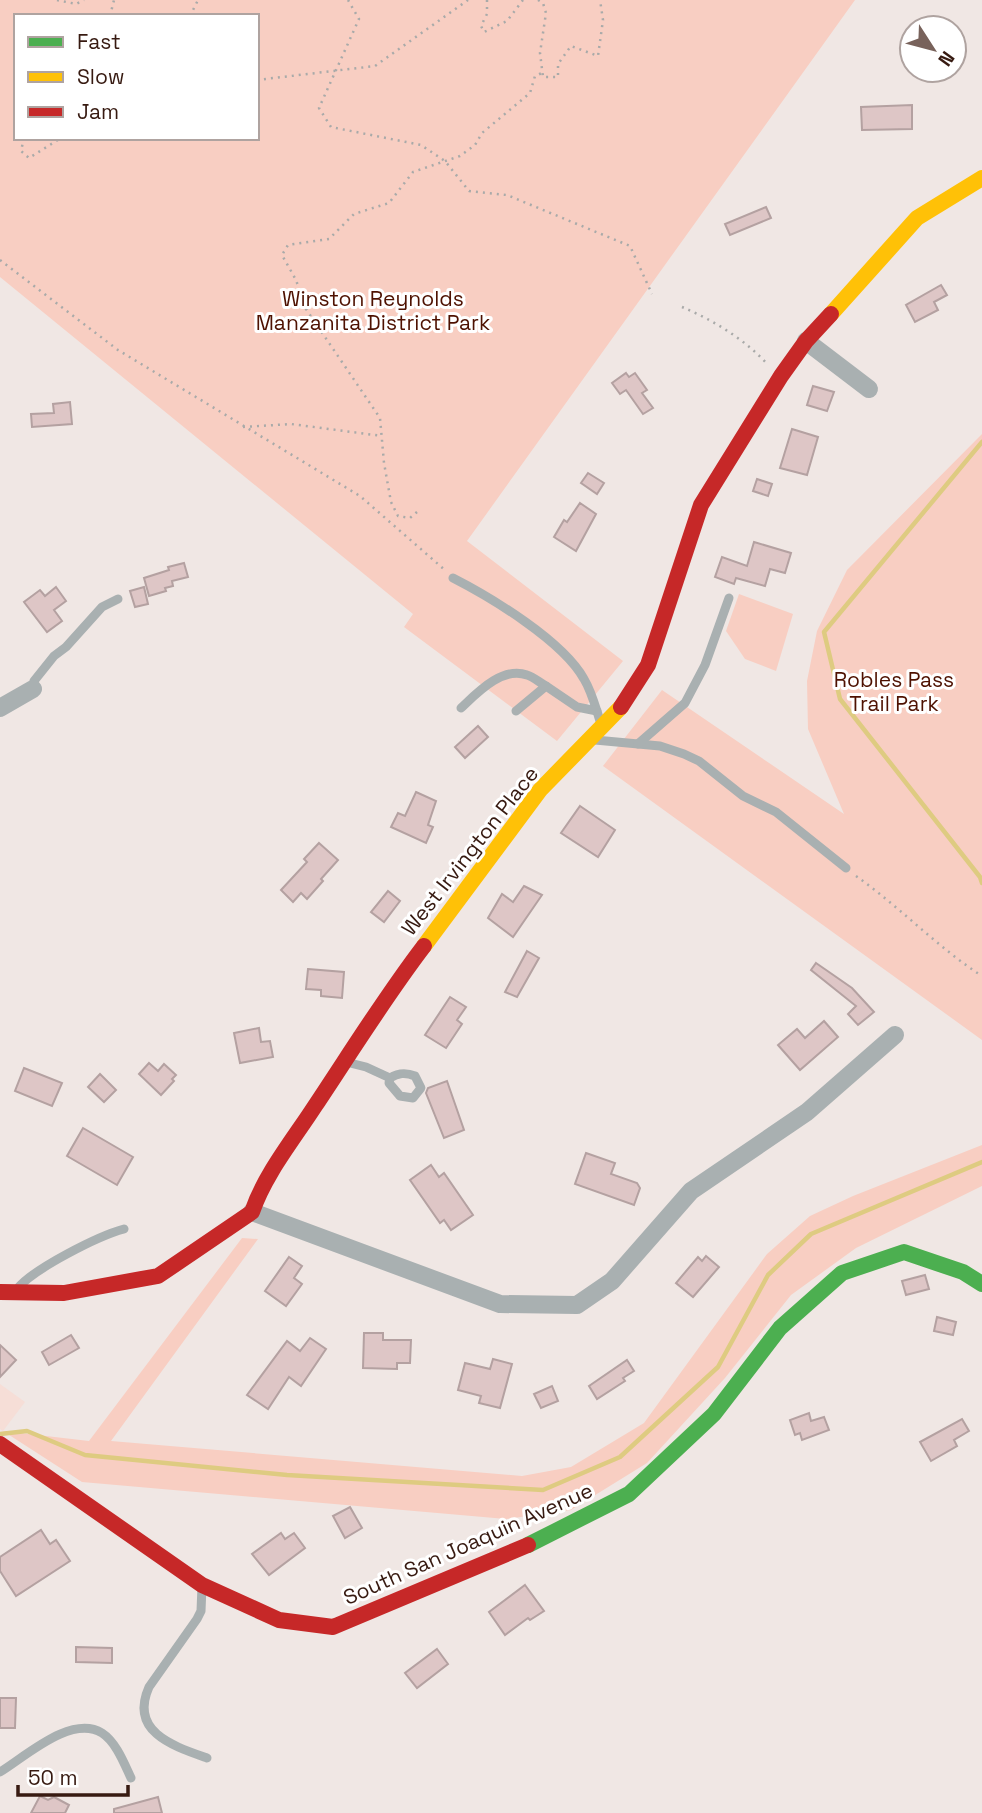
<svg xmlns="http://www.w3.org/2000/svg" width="982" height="1813" viewBox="0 0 982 1813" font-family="'Space Grotesk',sans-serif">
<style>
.built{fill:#f6ded7}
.green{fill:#f8cec2;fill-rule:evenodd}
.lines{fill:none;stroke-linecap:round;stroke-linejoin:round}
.stream{stroke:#decb81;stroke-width:4.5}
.building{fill:#dec6c6;stroke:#b4a1a1;stroke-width:2}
.path{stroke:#a9aaa9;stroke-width:2.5;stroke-dasharray:2 5;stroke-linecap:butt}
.lane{stroke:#a9b0b1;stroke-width:9}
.street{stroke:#a9b0b1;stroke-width:18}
.fast{stroke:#4caf50;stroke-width:16}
.slow{stroke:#ffc107;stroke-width:16}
.jam{stroke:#c62828;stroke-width:16}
.labels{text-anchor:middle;stroke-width:6;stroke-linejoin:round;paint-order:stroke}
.park-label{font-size:21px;fill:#4e1101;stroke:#fff}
.street-label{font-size:21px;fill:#371a11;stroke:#fff}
</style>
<rect width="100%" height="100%" fill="#f0e7e4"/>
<polygon class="built" points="0,1384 25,1402 3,1431 0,1429"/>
<g class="green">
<path d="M0 0H855L467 541 623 661 557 741 404 627 413 614 0 277ZM16 16H257V138H16Z"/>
<polygon points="982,434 982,1040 603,766 662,690 844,814 808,729 807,681 817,631 847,570"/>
<polygon points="739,594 793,614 776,671 745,659 726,631"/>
<polygon points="982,1145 982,1186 856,1248 791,1295 725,1378 647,1463 571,1510 506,1519 82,1482 3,1431 89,1441 242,1238 258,1239 111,1441 522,1476 571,1467 644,1423 767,1254 810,1216 853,1196"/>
</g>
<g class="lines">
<g class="stream">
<polyline points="982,442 824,632 840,699 980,877 982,883"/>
<polyline points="0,1434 27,1431 85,1455 287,1475 543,1490 620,1457 718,1367 768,1275 811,1234 982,1162"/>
</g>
</g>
<g class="building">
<polygon points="912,105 912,129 862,130 861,107"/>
<polygon points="766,207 771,218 730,235 725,224"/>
<polygon points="941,285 947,295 934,302 938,310 915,322 906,305"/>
<polygon points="626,373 629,377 635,373 647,390 642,393 653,408 643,414 626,390 620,394 612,383"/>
<polygon points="813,386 834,392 827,411 807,405"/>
<polygon points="70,402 72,424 32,427 31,414 54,413 53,404"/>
<polygon points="792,429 818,437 807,475 780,468"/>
<polygon points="588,473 604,483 597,494 581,483"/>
<polygon points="757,479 772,484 768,496 753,491"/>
<polygon points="580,503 596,514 576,551 554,537 564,520 567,522"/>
<polygon points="754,542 791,553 785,573 770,569 765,586 736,578 734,584 715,577 722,557 747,566"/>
<polygon points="184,563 188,577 172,581 173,586 165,588 166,591 149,596 144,578 169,570 168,567"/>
<polygon points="56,587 66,601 54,610 62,621 47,632 24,602 40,590 45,596"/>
<polygon points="144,587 148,604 135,607 130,591"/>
<polygon points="478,726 488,737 465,758 455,747"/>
<polygon points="416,792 436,801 428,825 433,827 426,843 391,827 398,813 405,816"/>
<polygon points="580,806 615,830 598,857 561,833"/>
<polygon points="319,843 338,860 321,879 323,881 307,899 301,893 293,902 281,890 307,862 304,859"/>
<polygon points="524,886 542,895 513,937 488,918 502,894 513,902"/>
<polygon points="388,891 400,901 384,922 371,912"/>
<polygon points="527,951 539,958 517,997 505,992"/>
<polygon points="816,963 852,988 874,1012 858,1025 848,1014 856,1006 811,970"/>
<polygon points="308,969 344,972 342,998 321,996 321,990 306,989"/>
<polygon points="450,997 466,1007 457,1020 462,1024 446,1048 425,1035"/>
<polygon points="824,1021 838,1037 800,1070 778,1045 797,1029 805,1038"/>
<polygon points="259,1028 261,1042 270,1041 273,1057 240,1063 234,1033"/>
<polygon points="149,1063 158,1071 164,1064 176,1075 172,1079 174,1081 161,1095 139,1074"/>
<polygon points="24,1068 62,1083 52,1106 15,1091"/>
<polygon points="100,1074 116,1090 104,1102 88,1087"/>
<polygon points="447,1081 464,1130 444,1138 426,1093 428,1088"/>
<polygon points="83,1128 133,1157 117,1185 67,1156"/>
<polygon points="586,1153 615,1163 611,1174 637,1183 640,1188 634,1205 575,1184"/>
<polygon points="431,1165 439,1177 444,1173 473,1215 451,1230 444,1220 440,1223 410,1180"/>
<polygon points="706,1256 719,1267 693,1297 676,1283 698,1257 702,1261"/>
<polygon points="289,1257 302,1266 294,1278 302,1284 286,1306 265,1291"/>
<polygon points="925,1275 929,1289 906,1295 902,1281"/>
<polygon points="937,1317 956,1322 953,1335 934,1331"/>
<polygon points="364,1333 383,1333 383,1340 411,1340 410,1363 397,1363 397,1369 363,1368"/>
<polygon points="71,1335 79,1348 49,1365 42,1352"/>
<polygon points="310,1338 326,1349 301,1386 289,1377 268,1409 247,1395 287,1341 300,1351"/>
<polygon points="0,1345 16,1360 0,1377"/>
<polygon points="493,1359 512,1364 500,1408 479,1403 481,1396 458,1390 465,1363 490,1369"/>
<polygon points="627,1360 634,1371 623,1378 625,1381 597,1399 589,1386"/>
<polygon points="552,1386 558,1401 541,1408 534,1394"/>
<polygon points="809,1413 811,1421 824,1417 829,1430 802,1440 800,1433 795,1435 790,1420"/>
<polygon points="962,1419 969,1431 954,1440 957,1446 931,1461 920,1442"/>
<polygon points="350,1507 362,1528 345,1538 333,1516"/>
<polygon points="41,1530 50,1544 56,1540 70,1561 16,1596 0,1571 0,1557"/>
<polygon points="281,1533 285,1539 294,1533 305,1548 269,1575 252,1554"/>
<polygon points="525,1585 544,1611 530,1620 528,1618 505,1635 489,1612"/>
<polygon points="76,1647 112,1648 112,1663 76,1662"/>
<polygon points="437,1649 448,1664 417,1688 405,1673"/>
<polygon points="0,1698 16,1698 15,1728 0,1728"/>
<polygon points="40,1796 48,1800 54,1797 69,1805 65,1813 31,1813"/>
<polygon points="158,1797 162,1813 114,1813 114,1809"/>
</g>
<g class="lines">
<g class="path">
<polyline points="57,0 76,4 84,0"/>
<polyline points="348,0 359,19 319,108 331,127 421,145 445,161 469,191 507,195 630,246 652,294"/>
<polyline points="487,0 487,14 481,26 484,32 507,21 523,0"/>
<polyline points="538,0 543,3 546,13 540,53 543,77 558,77 558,64 571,46 598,56 603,20 600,0"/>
<polyline points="110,16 114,0"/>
<polyline points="190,16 198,0"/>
<polyline points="257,80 375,66 468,0"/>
<polyline points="24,138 21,151 29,158 61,138"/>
<polyline points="0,260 118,350 360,496 446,571"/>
<path d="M682 307C713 320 746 340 768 365"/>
<polyline points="243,427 291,424 382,436"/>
<polyline points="417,512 410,518 398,516 391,502 384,463 380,418 306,309 296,280 282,255 288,245 329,239 354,214 389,203 413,172 460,156 475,145 482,133 530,93 535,76 542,73"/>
<path d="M856 876C900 907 937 947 982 976"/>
</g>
<g class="lane">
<path d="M453 578C492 598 563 641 584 679 592 692 596 709 601 724"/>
<polyline points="33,689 34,681 54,656 66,647 102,607 118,599"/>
<path d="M461 708C477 693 502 666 527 675 534 677 540 683 546 686"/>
<polyline points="516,711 546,686 577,707 597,711"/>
<polyline points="595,740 660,746 684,754 699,761 743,796 776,812 846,868"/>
<polyline points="638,744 685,703 705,665 729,598"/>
<path d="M346 1062 366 1067 390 1078C398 1073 405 1072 415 1076L421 1088 413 1098 400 1096 389 1083 390 1078"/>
<path d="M17 1289C33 1269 98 1236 124 1229"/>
<path d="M202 1586 201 1611 197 1619 149 1687C129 1732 173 1746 207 1758"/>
<path d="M0 1772C25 1757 71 1714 102 1733 116 1742 124 1763 131 1778"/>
</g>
<g class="street">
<polyline points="806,341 869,389"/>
<polyline points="0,708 33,689"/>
<polyline points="252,1212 500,1304 577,1305 612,1281 691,1191 807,1112 895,1035"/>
</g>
<polyline class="fast" points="528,1545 629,1494 714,1414 780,1328 842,1273 904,1252 963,1272 982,1284"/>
<g class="slow">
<polyline points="831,314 917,218 982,178"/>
<polyline points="424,946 540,790 621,707"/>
</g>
<g class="jam">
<polyline points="621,707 648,665 701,505 781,376 806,341 831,314"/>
<path d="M0 1292 64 1293 158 1276 252 1212C265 1174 293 1140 315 1106 351 1052 385 997 424 946"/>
<polyline points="0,1444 202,1585 279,1620 333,1627 528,1545"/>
</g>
</g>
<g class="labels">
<g class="park-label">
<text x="373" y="306">Winston Reynolds<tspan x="373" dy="24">Manzanita District Park</tspan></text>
<text x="894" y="687">Robles Pass<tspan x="894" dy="24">Trail Park</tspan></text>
</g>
<g class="street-label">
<text transform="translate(470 851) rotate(-52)" y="7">West Irvington Place</text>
<text transform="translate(468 1544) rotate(-24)" y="7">South San Joaquin Avenue</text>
</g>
</g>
<rect x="14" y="14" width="245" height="126" fill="#ffffff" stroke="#afa3a0" stroke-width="2"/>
<rect x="28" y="37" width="35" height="10" fill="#4caf50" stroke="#afa3a0" stroke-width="2"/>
<text x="77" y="49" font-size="21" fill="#371a11">Fast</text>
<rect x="28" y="72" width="35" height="10" fill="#ffc107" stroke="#afa3a0" stroke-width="2"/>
<text x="77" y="84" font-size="21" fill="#371a11">Slow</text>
<rect x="28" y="107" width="35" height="10" fill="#c62828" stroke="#afa3a0" stroke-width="2"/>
<text x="77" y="119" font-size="21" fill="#371a11">Jam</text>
<g transform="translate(933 49) rotate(126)"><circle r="33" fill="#ffffff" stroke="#afa3a0" stroke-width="2"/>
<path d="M0-5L12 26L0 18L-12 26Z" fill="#78625b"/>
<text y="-10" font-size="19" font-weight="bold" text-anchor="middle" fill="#371a11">N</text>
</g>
<path d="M18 1785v10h110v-10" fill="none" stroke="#371a11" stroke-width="3.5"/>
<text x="28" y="1785" font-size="21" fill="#371a11" stroke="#ffffff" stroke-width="5" paint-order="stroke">50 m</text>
</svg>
